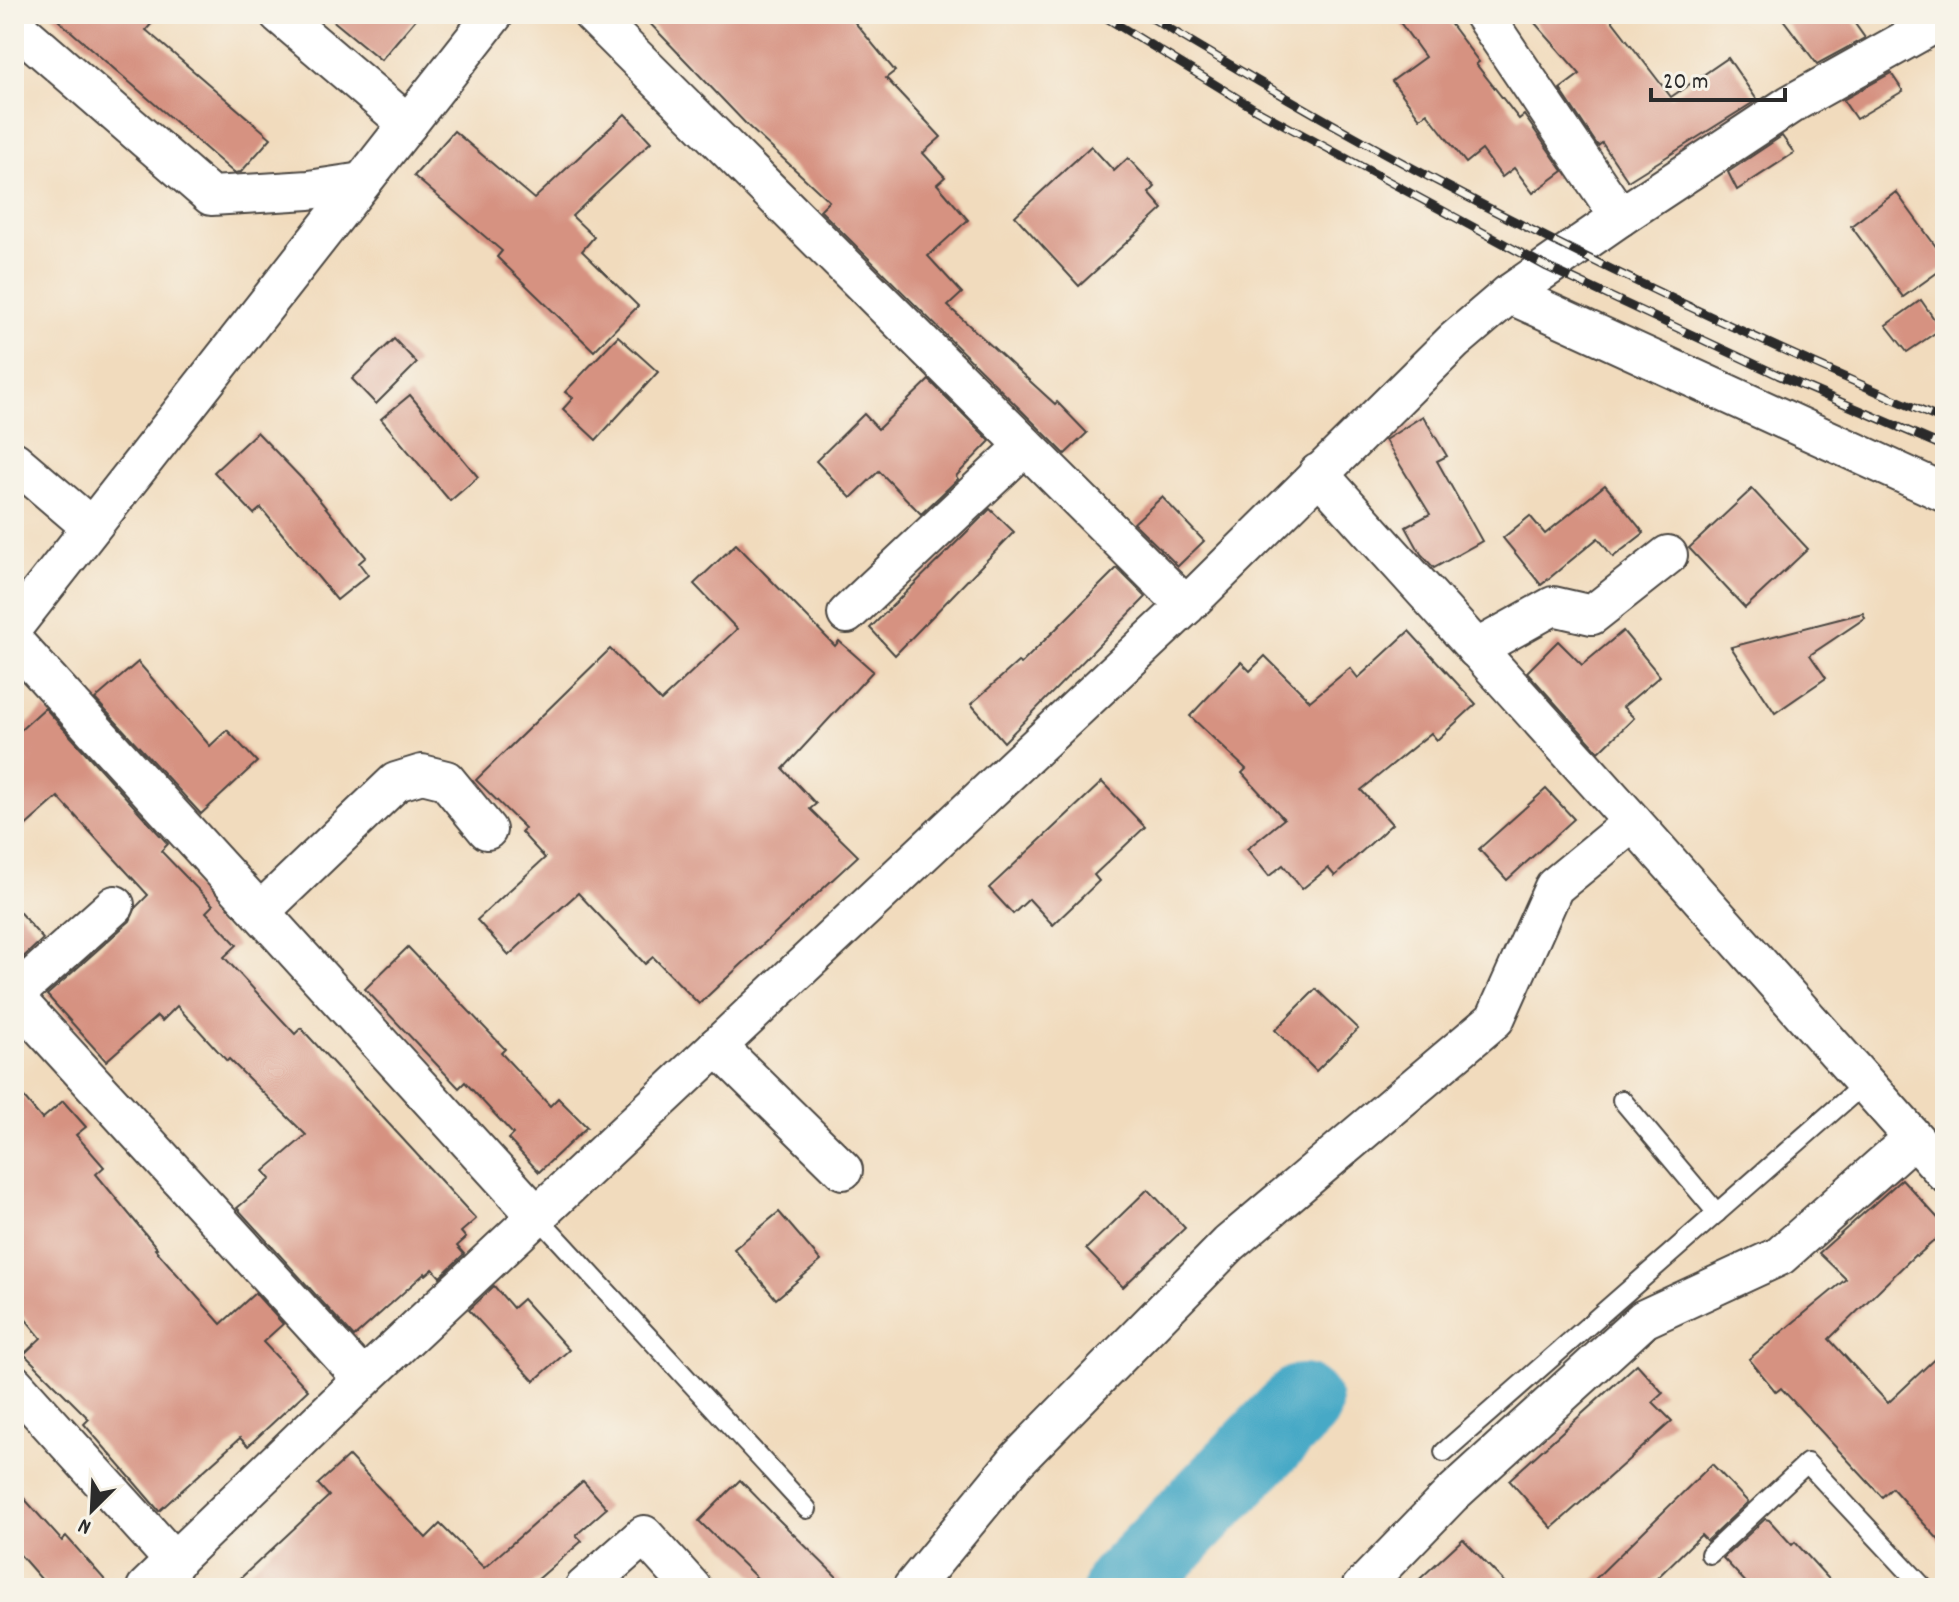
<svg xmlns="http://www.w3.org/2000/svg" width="1959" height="1602" viewBox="0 0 1959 1602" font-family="Dekko,sans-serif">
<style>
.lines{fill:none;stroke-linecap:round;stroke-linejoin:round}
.river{stroke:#47a9c6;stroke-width:80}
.building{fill:#d69281}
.service-casing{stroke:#494541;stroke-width:22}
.minor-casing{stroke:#494541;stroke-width:42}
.service{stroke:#fff;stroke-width:18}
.minor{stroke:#fff;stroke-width:38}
.rail-casing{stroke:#2b2b2b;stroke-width:9}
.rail{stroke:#f7f3e8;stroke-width:6;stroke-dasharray:18;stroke-linecap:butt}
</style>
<rect width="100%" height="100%" fill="#f7f3e8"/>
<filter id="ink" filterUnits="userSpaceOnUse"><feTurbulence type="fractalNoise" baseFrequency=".0125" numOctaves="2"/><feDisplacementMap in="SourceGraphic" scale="16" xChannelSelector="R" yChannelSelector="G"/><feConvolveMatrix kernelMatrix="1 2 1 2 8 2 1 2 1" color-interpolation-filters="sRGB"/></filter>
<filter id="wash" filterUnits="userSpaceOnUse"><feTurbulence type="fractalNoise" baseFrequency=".006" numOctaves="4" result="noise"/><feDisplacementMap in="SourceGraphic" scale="32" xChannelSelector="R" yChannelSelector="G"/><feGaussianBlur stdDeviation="1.8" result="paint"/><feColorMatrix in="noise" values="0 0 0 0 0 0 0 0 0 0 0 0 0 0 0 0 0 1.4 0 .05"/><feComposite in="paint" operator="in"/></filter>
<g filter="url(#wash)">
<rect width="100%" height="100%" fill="#f1dbbd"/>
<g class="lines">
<polyline class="river" points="1123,1588 1302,1404"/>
</g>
<g id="blocks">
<g class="building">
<polygon points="51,14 160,14 146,30 271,138 241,172 234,173"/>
<polygon points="325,14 420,14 381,60"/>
<polygon points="641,14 848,14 895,71 886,78 941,137 923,153 945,177 937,184 968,220 928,256 962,293 948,306 1055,404 1057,402 1087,433 1065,454 820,210 829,201 748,126"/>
<polygon points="1394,14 1443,14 1479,62 1476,64 1519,119 1524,115 1563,171 1533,193 1514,168 1502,177 1482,150 1466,163 1427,113 1420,118 1392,81 1425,57"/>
<polygon points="1527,14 1607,14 1671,97 1728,58 1757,100 1628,181 1602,143 1598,146 1560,89 1580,74"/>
<polygon points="1779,14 1848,14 1865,38 1817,64"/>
<polygon points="1891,73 1903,91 1856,119 1843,100"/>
<polygon points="625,114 651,142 572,216 594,237 582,251 638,306 594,351 497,257 502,251 414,176 454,131 534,199"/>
<polygon points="1782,136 1794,153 1737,190 1728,172"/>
<polygon points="1091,146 1114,171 1128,158 1155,187 1149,193 1163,209 1079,286 1015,216"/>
<polygon points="1896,192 1945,259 1945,267 1903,297 1851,226"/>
<polygon points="1921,300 1941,329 1907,352 1886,325"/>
<polygon points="618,336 658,372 596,440 563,409 573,398 565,392"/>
<polygon points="394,339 417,363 376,404 352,379"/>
<polygon points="929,380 990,441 956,476 958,479 921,514 879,471 851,498 816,461 864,414 878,429"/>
<polygon points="410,395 478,477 450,501 381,419"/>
<polygon points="1423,416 1447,456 1437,461 1482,541 1434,568 1421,554 1406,527 1430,514 1385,440"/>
<polygon points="257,432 304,481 366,557 359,563 368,575 337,600 261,508 254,514 214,472"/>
<polygon points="1605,485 1644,533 1613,557 1598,538 1541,585 1503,538 1530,516 1545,534"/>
<polygon points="1752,489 1808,549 1745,608 1689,548"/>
<polygon points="1162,497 1204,541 1178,566 1134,523"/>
<polygon points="990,509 1014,532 895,655 870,628"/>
<polygon points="736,544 835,646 839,641 873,671 783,769 816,804 810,809 858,856 699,1004 653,957 645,964 578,893 509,955 477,920 545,858 521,832 525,828 476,780 610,649 661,701 737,629 694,584"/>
<polygon points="1117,568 1146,597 1004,742 971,704 1018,662 1021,664"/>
<polygon points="1863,613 1865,618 1810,655 1826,678 1775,713 1731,647"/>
<polygon points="1409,631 1476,704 1437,740 1431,733 1361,790 1392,824 1335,876 1328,868 1302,889 1283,865 1269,876 1247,849 1284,819 1242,773 1246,769 1190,716 1241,662 1250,671 1265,656 1310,701 1350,668 1358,678"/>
<polygon points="1623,631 1660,676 1623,707 1634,718 1599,752 1527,672 1558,641 1582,665"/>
<polygon points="138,662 210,746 227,730 257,762 201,814 95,699"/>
<polygon points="45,708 168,844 161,851 213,905 206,912 237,945 224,957 295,1034 301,1028 476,1219 461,1232 466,1238 457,1246 464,1254 440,1277 433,1269 426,1275 425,1273 354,1337 237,1208 271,1179 264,1171 306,1135 229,1059 227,1061 177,1006 162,1021 157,1016 106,1061 47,995 130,921 136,907 148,895 58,797 14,836 14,736"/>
<polygon points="1102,782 1145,827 1094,875 1099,881 1053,925 1029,899 1013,914 989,888"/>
<polygon points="1546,789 1574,819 1507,880 1479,849"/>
<polygon points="14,906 43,939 18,962 14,958"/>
<polygon points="408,947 505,1049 501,1053 550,1106 558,1098 587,1127 539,1172 508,1139 513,1134 465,1082 459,1088 365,989"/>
<polygon points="1316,989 1358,1029 1316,1071 1275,1030"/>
<polygon points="14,1086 42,1119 63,1101 86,1127 76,1135 104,1167 96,1174 157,1248 155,1249 221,1324 255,1293 283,1324 263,1342 308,1390 248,1446 240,1438 159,1511 84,1424 89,1419 24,1354 41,1338 14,1305"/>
<polygon points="1902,1179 1945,1226 1945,1231 1917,1256 1915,1255 1829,1339 1888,1403 1945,1349 1945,1547 1892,1488 1882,1497 1781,1388 1776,1392 1749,1359 1846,1279 1819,1253"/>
<polygon points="1148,1189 1185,1228 1123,1287 1086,1249"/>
<polygon points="779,1212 821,1261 776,1299 734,1249"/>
<polygon points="494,1286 513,1308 523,1299 569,1350 534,1381 469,1310"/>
<polygon points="1637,1364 1663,1393 1653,1402 1672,1421 1552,1528 1509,1480"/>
<polygon points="349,1456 426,1538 440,1524 484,1568 583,1481 607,1508 576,1535 582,1541 528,1588 230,1588 329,1496 318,1484"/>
<polygon points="1712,1464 1748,1502 1707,1541 1701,1535 1647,1588 1586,1588"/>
<polygon points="740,1480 780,1521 848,1588 767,1588 699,1521"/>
<polygon points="14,1487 62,1541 66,1536 112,1588 49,1588 14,1548"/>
<polygon points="1765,1519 1769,1520 1792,1545 1795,1542 1837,1588 1751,1588 1723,1558"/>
<polygon points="1463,1539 1510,1588 1410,1588"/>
</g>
</g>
</g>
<g filter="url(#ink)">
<use href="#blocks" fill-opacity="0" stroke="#494541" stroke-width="2"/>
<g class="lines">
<g class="service-casing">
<g id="service">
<polyline points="1622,1100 1717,1213"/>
<polyline points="537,1216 807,1509"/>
<polyline points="1444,1452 1864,1084"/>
<polyline points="1710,1554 1807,1463 1924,1588"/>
</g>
</g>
<g class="minor-casing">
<g id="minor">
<polyline points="279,14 408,124"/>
<polyline points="592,14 1186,606"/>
<polyline points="1483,14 1620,217 1791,104 1945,18"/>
<polyline points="14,25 211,196 309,190 362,182"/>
<polyline points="1509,294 1620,217"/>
<polyline points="14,461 90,526"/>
<polyline points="1318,473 1641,831 1945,1173"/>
<polyline points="847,614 1025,446"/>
<polyline points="14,626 494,14"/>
<polyline points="14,642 537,1216"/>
<polyline points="1476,649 1553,606 1592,615 1668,555"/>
<polyline points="261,911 396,782 422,774 446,780 487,830"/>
<polyline points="14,995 115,905"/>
<polyline points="14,997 363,1379"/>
<polyline points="717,1046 843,1170"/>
<polyline points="14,1384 175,1562"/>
<polyline points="146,1588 363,1379 1186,606 1454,341 1509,294 1945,493"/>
<polyline points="584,1588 644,1535 692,1588"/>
<polyline points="912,1588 1017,1460 1229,1244 1495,1019 1554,887 1633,822"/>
<polyline points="1361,1588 1451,1495 1644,1319 1780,1256 1913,1138"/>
</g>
</g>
<use href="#service" class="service"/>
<use href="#minor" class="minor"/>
<g class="rail-casing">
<g id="rail">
<polyline points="1100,14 1255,109 1547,267 1778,375 1945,447"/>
<path d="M1145 14C1240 71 1336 128 1435 180 1601 268 1772 347 1945 421"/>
</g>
</g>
<use href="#rail" class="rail"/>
</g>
</g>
<rect width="1959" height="1602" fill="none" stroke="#f7f3e8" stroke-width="48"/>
<g transform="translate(92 1510) rotate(204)" stroke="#f7f3e8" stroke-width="6" paint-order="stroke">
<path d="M0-6L14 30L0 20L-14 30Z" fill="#2b2b2b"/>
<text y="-12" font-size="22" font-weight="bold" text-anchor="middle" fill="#2b2b2b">N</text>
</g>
<path d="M1651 88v12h134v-12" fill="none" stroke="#2b2b2b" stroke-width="4"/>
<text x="1663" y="88" font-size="24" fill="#2b2b2b" stroke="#f7f3e8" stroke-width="6" paint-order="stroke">20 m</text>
</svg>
